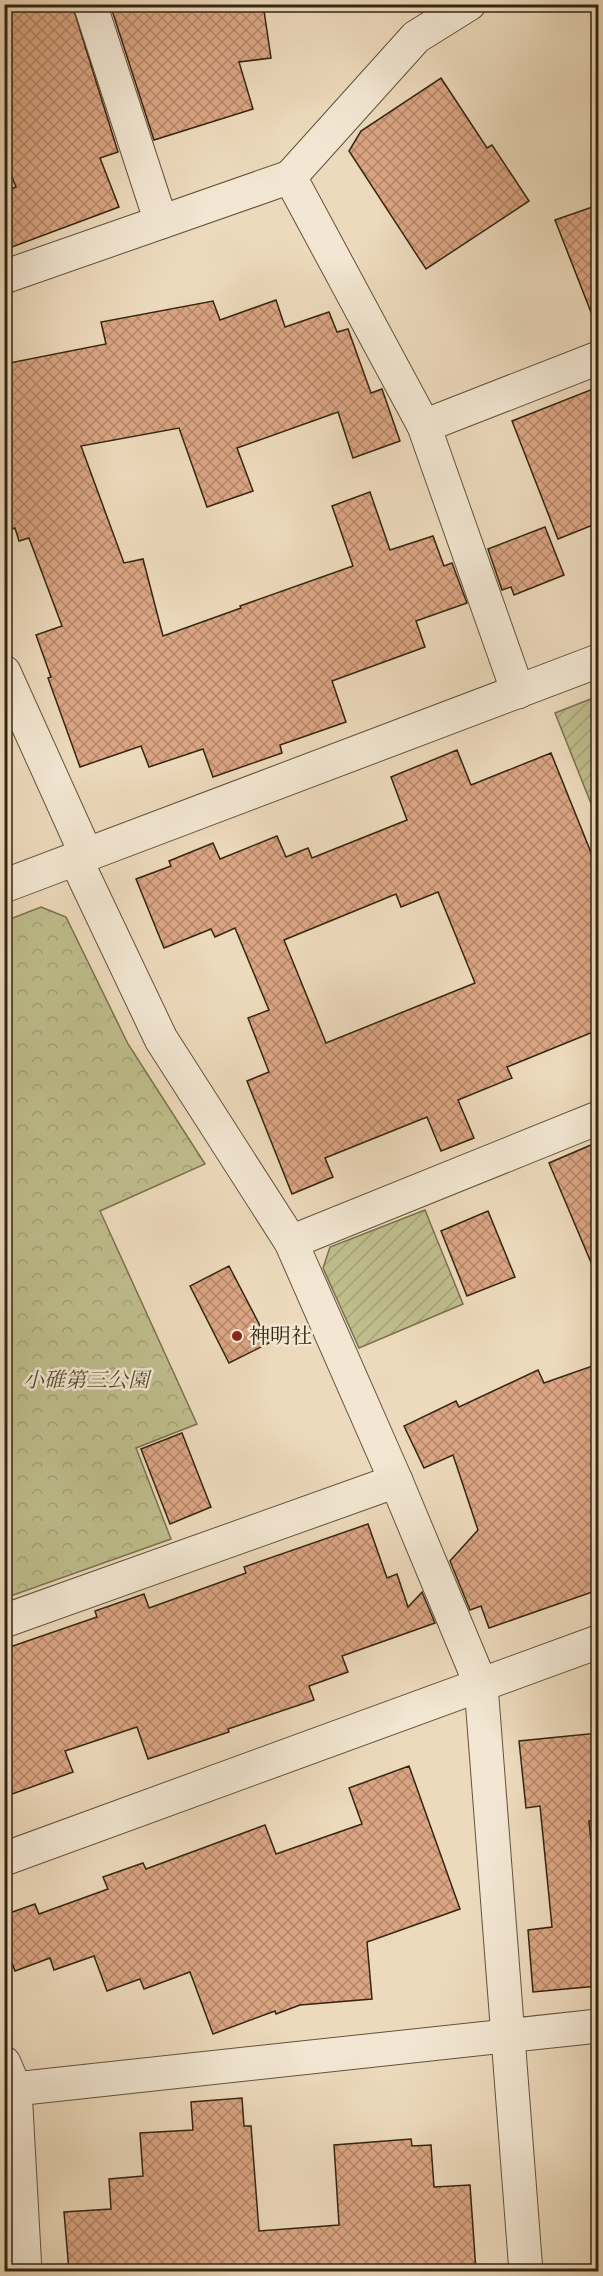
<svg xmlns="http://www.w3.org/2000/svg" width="603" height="2276" viewBox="0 0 603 2276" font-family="'Old Standard TT','Noto Serif JP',serif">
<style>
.forest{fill:url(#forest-crowns);stroke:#7a724f;stroke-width:1.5}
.garden{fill:url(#garden-furrows);stroke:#7a724f;stroke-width:1.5}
.building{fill:url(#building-cross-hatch);stroke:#342612;stroke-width:1.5;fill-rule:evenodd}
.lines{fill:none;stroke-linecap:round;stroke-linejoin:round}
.minor-casing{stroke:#62533c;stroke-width:35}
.tertiary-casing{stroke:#62533c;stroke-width:35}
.minor{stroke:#f3e7d3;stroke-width:33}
.tertiary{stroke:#f3e7d3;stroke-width:33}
.poi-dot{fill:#8f2418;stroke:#f3e7d3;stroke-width:2}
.labels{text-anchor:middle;stroke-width:5;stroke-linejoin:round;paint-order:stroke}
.poi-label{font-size:21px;fill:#342612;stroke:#f3e7d3;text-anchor:start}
.park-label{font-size:21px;font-style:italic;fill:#574c30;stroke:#f3e7d3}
</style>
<defs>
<pattern id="forest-crowns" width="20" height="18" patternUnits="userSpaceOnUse" patternTransform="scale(1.5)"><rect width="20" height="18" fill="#bfbd8c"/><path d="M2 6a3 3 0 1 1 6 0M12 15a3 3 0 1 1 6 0" fill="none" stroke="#a5a278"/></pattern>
<pattern id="garden-furrows" width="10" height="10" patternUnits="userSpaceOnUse" patternTransform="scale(1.5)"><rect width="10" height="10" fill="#bfbd8c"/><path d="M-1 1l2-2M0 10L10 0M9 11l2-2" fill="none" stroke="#a5a278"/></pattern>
<pattern id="building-cross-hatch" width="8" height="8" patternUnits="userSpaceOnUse" patternTransform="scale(1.5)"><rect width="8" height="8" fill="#dba583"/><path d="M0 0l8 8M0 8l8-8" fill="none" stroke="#b2866a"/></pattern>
</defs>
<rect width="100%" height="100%" fill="#eddabc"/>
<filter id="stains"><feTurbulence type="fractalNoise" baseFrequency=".00333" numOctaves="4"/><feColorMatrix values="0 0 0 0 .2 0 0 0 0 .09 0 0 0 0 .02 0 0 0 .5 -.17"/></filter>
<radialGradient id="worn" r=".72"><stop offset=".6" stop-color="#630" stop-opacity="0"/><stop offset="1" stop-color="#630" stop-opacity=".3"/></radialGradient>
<polygon class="forest" points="41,907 66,917 128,1044 205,1164 100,1211 197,1424 136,1448 171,1539 5,1598 5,921"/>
<g class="garden">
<polygon points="598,696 598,821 555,713"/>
<polygon points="425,1210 463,1304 359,1348 323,1268 330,1247"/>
</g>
<g class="building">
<polygon points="4,4 72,4 118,152 100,158 119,207 4,250 4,191 16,187 4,158"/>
<polygon points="110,4 263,4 271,58 239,62 253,109 154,140"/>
<polygon points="441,78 487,148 492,145 529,201 426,269 349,151 361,131"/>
<polygon points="598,205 598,324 596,325 555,220"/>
<polygon points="276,300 285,327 329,312 337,332 348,329 371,393 382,389 400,441 353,458 338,412 237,448 253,491 207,507 179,428 81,446 124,563 143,559 163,636 241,608 240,606 353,566 332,506 370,492 390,550 433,536 444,566 452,563 467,603 416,621 425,647 332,681 346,722 280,745 282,753 213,777 203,749 149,767 141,746 80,767 48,678 51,677 36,635 62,626 29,538 19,541 15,528 4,532 4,364 106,344 101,322 213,301 220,320"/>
<polygon points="598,387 598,523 558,539 512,421"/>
<polygon points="545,527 564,575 514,595 511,587 502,590 488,549"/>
<path d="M457 750 471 785 551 753 598 870V1030L507 1067 512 1078 458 1100 474 1138 441 1151 427 1117 325 1158 333 1177 292 1194 247 1081 269 1072 248 1018 269 1010 235 928 215 937 211 929 164 948 136 879 171 866 169 861 213 843 220 859 277 836 286 857 308 848 312 858 407 820 391 777ZM438 892 475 983 326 1043 284 940 396 894 401 907Z"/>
<polygon points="598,1142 598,1279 549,1163"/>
<polygon points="488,1211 515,1277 467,1296 441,1231"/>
<polygon points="229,1266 269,1343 229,1363 190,1286"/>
<polygon points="598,1364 598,1590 489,1628 481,1606 470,1610 450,1561 478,1530 453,1455 424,1468 404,1426 456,1401 459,1407 538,1370 544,1383"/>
<polygon points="182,1433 211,1507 170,1524 141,1449"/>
<polygon points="368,1524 387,1578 397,1574 408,1607 422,1592 435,1623 342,1656 348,1672 309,1686 314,1700 228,1729 229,1732 148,1759 137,1727 65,1751 73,1772 4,1797 4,1649 97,1617 95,1611 144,1594 149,1608 246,1573 244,1567"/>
<polygon points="598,1733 598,1821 589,1821 598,1913 598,1986 533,1992 528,1930 552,1927 540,1806 526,1808 519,1741"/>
<polygon points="409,1766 460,1909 367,1942 372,1999 300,2005 276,2014 275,2011 213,2034 190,1972 144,1989 140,1979 107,1991 94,1956 54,1970 50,1958 15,1971 4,1942 4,1915 35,1904 39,1914 108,1889 103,1877 143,1863 146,1869 265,1825 276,1854 362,1824 349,1788"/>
<polygon points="242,2098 244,2126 251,2126 259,2231 339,2225 334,2145 411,2139 412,2146 431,2145 434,2187 470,2185 476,2271 69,2271 64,2212 111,2209 109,2179 143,2176 140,2133 193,2130 191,2102"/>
</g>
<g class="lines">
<g class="minor-casing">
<g id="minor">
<polyline points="90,4 161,222"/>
<polyline points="290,177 416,37 469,4"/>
<polyline points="4,277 290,177 424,426 518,692"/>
<polyline points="424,426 598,358"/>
<polyline points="4,672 87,856"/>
<polyline points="76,860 161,1039 291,1242 396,1481 481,1685 526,2272"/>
<polyline points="4,886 598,661"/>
<polyline points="291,1242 598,1118"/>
<polyline points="4,1621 396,1481"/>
<polyline points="4,2063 15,2089 25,2272"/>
<polyline points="15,2089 598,2026"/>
</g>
</g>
<g class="tertiary-casing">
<polyline id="tertiary" points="4,1859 598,1642"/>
</g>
<use href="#minor" class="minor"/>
<use href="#tertiary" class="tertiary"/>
</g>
<circle class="poi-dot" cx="237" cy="1336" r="6"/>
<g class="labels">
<g class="poi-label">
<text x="249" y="1343">神明社</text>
</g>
<g class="park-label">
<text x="86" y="1387">小碓第三公園</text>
</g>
</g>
<rect width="603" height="2276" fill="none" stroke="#eddabc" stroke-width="24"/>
<rect x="6" y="6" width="591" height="2264" fill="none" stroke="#342612" stroke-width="3"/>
<rect x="12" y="12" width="579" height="2252" fill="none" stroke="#342612" stroke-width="1.5"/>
<rect width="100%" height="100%" filter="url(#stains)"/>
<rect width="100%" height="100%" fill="url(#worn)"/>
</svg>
